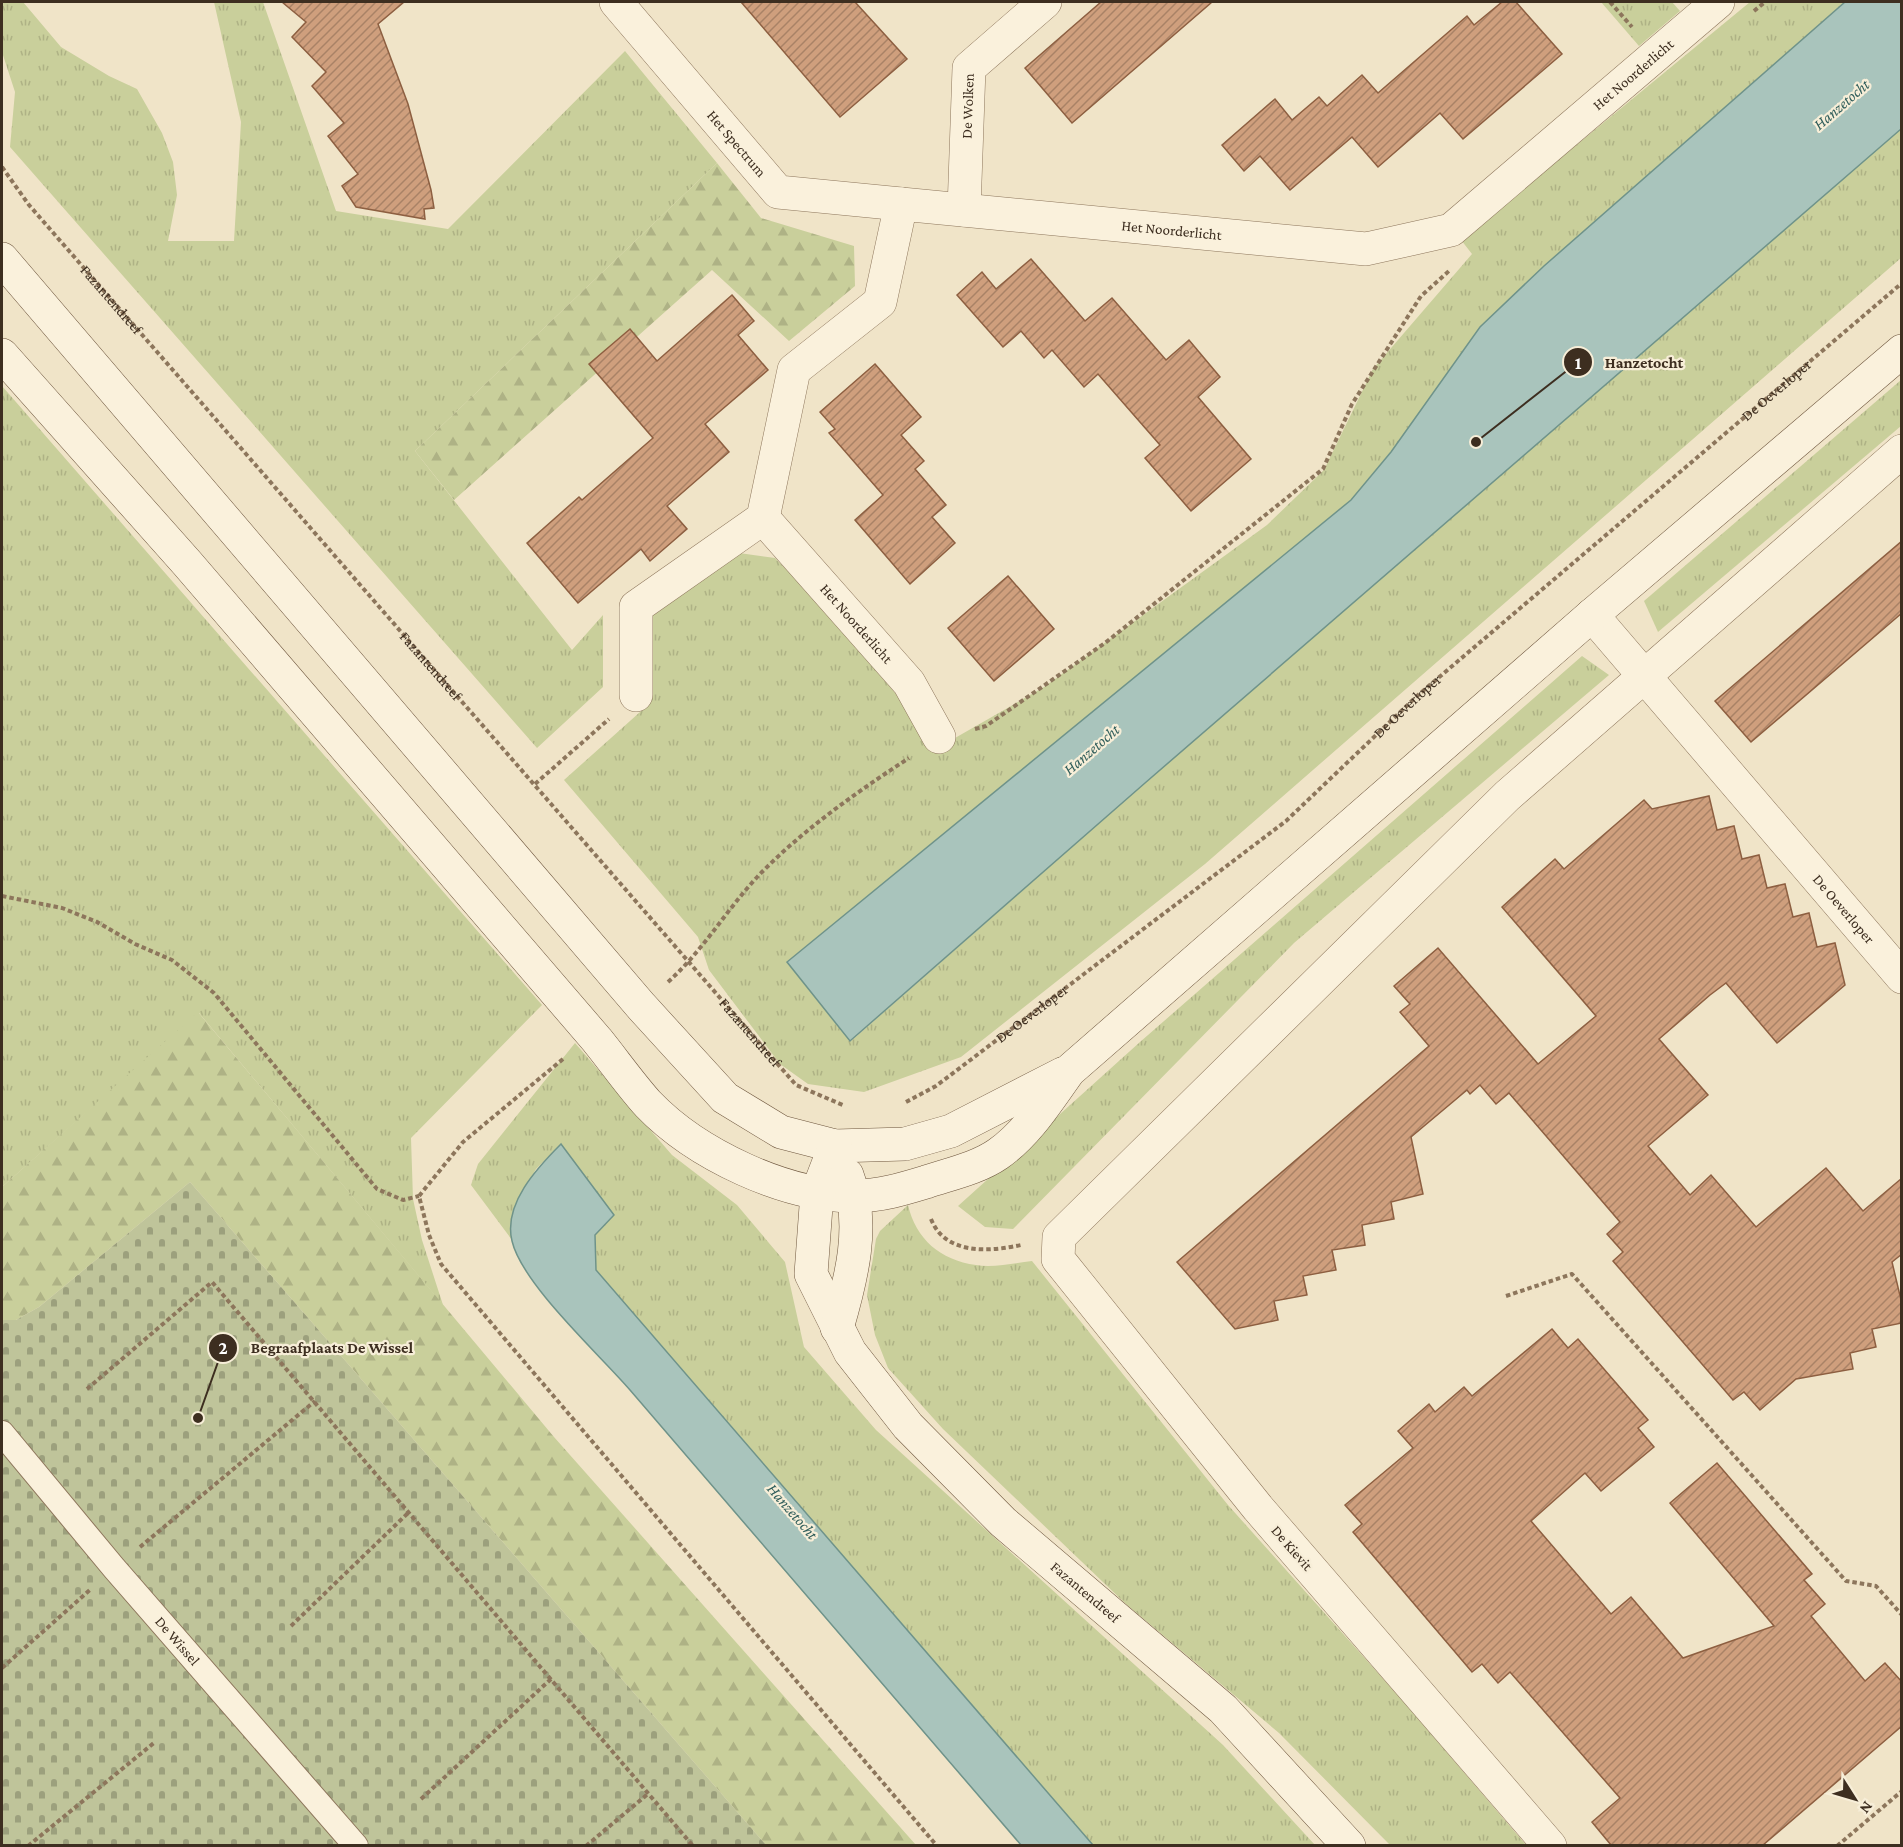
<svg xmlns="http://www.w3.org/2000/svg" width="1903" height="1847" viewBox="0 0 1903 1847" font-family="'Crimson Pro',serif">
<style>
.grass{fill:url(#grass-tufts)}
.forest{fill:url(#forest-firs)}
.cemetery{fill:url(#cemetery-stones)}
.water{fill:#a9c4bc;stroke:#6f938a;stroke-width:1.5}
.building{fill:url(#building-hatch);stroke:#8d5f41;stroke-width:1.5}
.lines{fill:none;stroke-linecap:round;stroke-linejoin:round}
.lane-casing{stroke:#8d765c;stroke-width:26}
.street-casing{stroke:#8d765c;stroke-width:34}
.secondary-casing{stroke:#6f573f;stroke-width:34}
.path{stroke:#8d765c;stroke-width:4;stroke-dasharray:4.5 3;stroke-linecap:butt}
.lane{stroke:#faf1dc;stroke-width:24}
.street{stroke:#faf1dc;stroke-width:33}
.secondary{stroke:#faf1dc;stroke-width:33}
.labels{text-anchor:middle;stroke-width:4.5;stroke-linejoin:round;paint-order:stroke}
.street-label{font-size:15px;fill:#3d2e20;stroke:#f7eed8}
.water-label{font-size:16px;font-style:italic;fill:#2f5d5a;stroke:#f7eed8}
.leader{fill:none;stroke:#3d2e20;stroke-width:2}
.callout-dot{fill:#3d2e20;stroke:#f7eed8;stroke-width:2}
.mark-label{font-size:18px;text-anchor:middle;font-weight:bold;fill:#fff}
.callout-label{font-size:16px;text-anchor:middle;font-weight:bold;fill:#3d2e20;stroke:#f7eed8;stroke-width:4.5;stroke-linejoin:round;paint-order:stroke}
</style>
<defs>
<pattern id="grass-tufts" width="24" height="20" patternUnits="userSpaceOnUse" patternTransform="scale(1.5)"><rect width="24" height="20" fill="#c9cf9b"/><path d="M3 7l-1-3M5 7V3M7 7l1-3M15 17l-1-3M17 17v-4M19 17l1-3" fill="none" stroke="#aeb285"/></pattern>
<pattern id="forest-firs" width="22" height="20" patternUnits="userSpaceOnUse" patternTransform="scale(1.5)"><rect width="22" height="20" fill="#c9cf9b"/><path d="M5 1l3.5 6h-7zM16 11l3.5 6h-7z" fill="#aeb285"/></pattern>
<pattern id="cemetery-stones" width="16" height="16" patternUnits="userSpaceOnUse" patternTransform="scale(1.5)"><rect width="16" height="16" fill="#bfc49a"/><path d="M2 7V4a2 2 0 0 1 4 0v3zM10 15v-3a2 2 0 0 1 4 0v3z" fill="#9ca07d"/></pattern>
<pattern id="building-hatch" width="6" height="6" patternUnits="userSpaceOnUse" patternTransform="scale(1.5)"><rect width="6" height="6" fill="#cf9f7d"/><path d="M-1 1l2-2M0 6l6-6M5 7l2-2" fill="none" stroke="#a98266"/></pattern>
</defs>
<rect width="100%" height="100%" fill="#f0e4c8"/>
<g class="grass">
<polygon points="2,2 23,2 61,47 109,76 137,89 162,133 173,162 177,195 168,241 234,241 241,122 214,2 263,2 336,211 448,229 625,51 717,163 415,451 572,650 603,615 603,687 537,748 10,147 15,92 2,52"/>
<polygon points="1601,2 1672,2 1680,11 1639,46"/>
<polygon points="1750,2 1845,2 1544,266 1351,500 787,962 851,1041 1145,783 1901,129 1901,258 1205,864 961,1057 864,1092 808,1084 780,1064 709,970 698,937 564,780 649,704 644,622 739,553 775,558 804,587 941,746 1044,687 1267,525 1324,470 1373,369 1472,254 1458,236 1489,217"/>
<polygon points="1901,380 1901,426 1658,632 1644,601"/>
<polygon points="2,386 542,1005 411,1138 413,1199 422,1240 443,1305 199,1013 2,1187"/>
<polygon points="1582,656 1609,675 1294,943 1013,1229 985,1227 958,1206 1140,1042"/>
<polygon points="575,1043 672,1155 737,1205 785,1262 804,1347 876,1430 1223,1745 1315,1845 1093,1845 596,1270 595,1235 561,1144 536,1169 515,1205 512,1240 471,1185 478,1164"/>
<path d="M908 1205C916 1239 940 1260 976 1265 993 1268 1015 1263 1032 1261L1228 1505 1403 1701 1526 1845H1390L1279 1733 1127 1605 943 1429 888 1368 875 1335 867 1295 876 1239 880 1231Z"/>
</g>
<g class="forest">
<polygon points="717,163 761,218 854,246 855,286 789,341 712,270 454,500 415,451"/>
<polygon points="198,1012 554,1437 916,1845 766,1845 190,1182 39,1307 16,1320 2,1320 2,1187"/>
</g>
<polygon class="cemetery" points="190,1182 766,1845 2,1846 2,1320 16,1320 39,1307"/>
<g class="water">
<polygon points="1845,2 1901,2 1901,129 1145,783 850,1041 787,962 1351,500 1391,452 1480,327 1544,266"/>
<path d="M561 1144 614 1215 595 1235 596 1270 1093 1845H1021C890 1694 760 1542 630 1390 599 1354 522 1284 512 1241 503 1204 537 1168 561 1144Z"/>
</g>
<g class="building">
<polygon points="282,2 404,2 378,24 408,104 431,190 434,208 424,209 425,219 356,207 342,186 358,174 328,136 344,123 312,86 326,72 292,37 306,22"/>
<polygon points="741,2 855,2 907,59 840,117"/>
<polygon points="1101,2 1212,2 1072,123 1025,68"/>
<polygon points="1502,2 1516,2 1562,54 1463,139 1440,113 1378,167 1352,137 1290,190 1260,156 1244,171 1222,145 1275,99 1292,120 1319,97 1327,106 1362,75 1378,93 1467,16 1474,25"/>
<polygon points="1031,259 1085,321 1112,298 1166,360 1189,340 1220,377 1198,397 1251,459 1191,511 1145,458 1160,445 1098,374 1084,387 1052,350 1044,358 1021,331 1003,347 957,295 982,272 996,289"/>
<polygon points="732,295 754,321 738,335 768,370 705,424 729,452 667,506 687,529 650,561 641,549 578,603 527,543 579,497 582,500 653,438 589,364 630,329 657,361"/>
<polygon points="875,364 921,417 901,435 924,461 915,469 946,505 932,517 955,543 910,584 855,520 883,495 829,433 835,429 820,412"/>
<polygon points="1902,541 1902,613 1751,742 1715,701"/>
<polygon points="1008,576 1054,629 994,681 948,628"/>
<polygon points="1709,796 1717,830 1734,826 1742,859 1759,855 1767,888 1785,884 1793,917 1809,913 1817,947 1835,943 1845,985 1777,1043 1726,983 1710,995 1659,1039 1708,1095 1648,1146 1690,1195 1711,1175 1756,1227 1826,1168 1863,1211 1902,1178 1902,1254 1892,1262 1902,1304 1902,1323 1872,1329 1876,1347 1850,1353 1853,1369 1796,1379 1760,1410 1744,1392 1733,1400 1613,1261 1623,1252 1607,1234 1620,1222 1509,1093 1496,1104 1480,1085 1470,1094 1467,1090 1411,1137 1423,1194 1391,1202 1394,1219 1362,1225 1365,1245 1332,1250 1336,1270 1303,1276 1307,1295 1274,1301 1278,1320 1235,1329 1177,1262 1429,1046 1400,1012 1410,1004 1394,986 1438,948 1538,1064 1596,1016 1502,907 1555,859 1564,869 1644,800 1652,809"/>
<polygon points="1552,1329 1568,1348 1578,1339 1648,1420 1638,1428 1654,1447 1601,1491 1585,1473 1531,1521 1611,1614 1631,1597 1683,1658 1774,1626 1670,1503 1717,1463 1812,1574 1804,1580 1825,1604 1811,1616 1865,1681 1885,1663 1902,1682 1902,1726 1763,1845 1611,1845 1592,1822 1620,1798 1510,1672 1498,1683 1482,1664 1472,1672 1353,1532 1362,1524 1345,1505 1413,1448 1398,1431 1429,1404 1435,1412 1464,1387 1472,1396"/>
</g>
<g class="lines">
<g class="lane-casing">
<g id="lane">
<path id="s3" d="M2 1433 114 1568 356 1846"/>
</g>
</g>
<g class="street-casing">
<g id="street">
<path id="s4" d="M616 2 778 192 901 204"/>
<path id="s5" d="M964 210 969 68 1045 2"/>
<path id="s6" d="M763 518 909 683 939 737"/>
<path id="s7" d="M1592 615 1902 977"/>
<path id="s8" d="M636 695V607L763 518 794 370 880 302 901 204 1366 249 1451 230 1718 2"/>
<polyline points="1550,1846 1258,1508 1058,1259 1059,1237 1507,796 1902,451"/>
</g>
</g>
<g class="secondary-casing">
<g id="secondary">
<polyline points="2,259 641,1006 725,1098 781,1132 835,1146 905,1144 951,1131 1062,1074"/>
<path d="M2 355 187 563 597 1040C614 1061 630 1084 648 1104 696 1154 786 1197 855 1196 880 1196 903 1189 926 1182 950 1174 978 1168 998 1154 1028 1133 1048 1100 1069 1071L1592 615 1902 351"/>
<path id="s9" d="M835 1146 817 1193 811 1274 850 1352 908 1426 1003 1522 1223 1709 1349 1846"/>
<path d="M837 1328C851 1280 866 1224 847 1175"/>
</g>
</g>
<g class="path">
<polyline points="1610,2 1632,27"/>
<polyline points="1754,11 1765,2"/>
<path id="s1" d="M2 167 29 205 796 1085 845 1106"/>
<polyline points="975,729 986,726 1105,643 1323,469 1352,404 1421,296 1450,270"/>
<polyline points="535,784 609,719"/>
<polyline points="2,896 62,908 97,922 135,944 172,960 214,993 377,1189 403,1200 419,1196"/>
<path d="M668 982C705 949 729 905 764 870 807 827 857 792 909 758"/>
<polyline points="563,1059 463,1142 419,1196 429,1235 441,1264 937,1846"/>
<path id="s2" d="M906 1102 936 1086 1286 821 1417 696 1902 283"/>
<path d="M931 1219C945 1255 989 1252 1021 1245"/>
<polyline points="1506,1296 1572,1274 1846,1581 1876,1586 1902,1615"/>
<polyline points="87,1389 212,1282 693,1846"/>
<polyline points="140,1547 315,1401"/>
<polyline points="291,1626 409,1512"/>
<polyline points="2,1668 91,1589"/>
<polyline points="421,1799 551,1679"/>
<polyline points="28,1846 155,1742"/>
<polyline points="586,1846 649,1793"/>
<polyline points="1837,1846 1902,1791"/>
</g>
<use href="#lane" class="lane"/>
<use href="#street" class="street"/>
<use href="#secondary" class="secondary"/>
</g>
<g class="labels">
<g class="street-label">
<text dy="5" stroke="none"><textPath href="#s8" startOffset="1398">Het Noorderlicht</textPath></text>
<text dy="5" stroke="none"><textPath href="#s5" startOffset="104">De Wolken</textPath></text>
<text dy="5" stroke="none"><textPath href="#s4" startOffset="186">Het Spectrum</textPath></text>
<text dy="5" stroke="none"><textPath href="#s8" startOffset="876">Het Noorderlicht</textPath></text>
<text dy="5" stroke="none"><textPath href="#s1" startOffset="172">Fazantendreef</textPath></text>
<text dy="5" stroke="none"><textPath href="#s2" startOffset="1126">De Oeverloper</textPath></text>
<text dy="5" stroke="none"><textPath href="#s6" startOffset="141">Het Noorderlicht</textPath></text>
<text dy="5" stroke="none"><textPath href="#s1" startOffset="658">Fazantendreef</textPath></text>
<text dy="5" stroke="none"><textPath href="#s2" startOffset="640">De Oeverloper</textPath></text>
<text dy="5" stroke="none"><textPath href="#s7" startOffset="387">De Oeverloper</textPath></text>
<text dy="5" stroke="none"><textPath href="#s2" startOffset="154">De Oeverloper</textPath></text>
<text dy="5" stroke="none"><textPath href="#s1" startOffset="1144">Fazantendreef</textPath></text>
<text transform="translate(1292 1548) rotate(49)" y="5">De Kievit</text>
<text dy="5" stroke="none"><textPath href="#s9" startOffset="556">Fazantendreef</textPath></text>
<text dy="5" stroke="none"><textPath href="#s3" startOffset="272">De Wissel</textPath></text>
</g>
<g class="water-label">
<text transform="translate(1841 104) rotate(-41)" y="6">Hanzetocht</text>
<text transform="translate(1091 749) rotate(-41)" y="6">Hanzetocht</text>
<text transform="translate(793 1511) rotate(49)" y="6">Hanzetocht</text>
</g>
</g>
<path class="leader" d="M1476 442L1578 362M198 1418L223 1348"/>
<g class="callout-dot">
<circle cx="1476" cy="442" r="6"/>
<circle cx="198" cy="1418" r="6"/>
<circle cx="1578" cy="362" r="15"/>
<circle cx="223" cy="1348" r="15"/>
</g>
<g class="mark-label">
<text x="1578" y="369">1</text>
<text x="223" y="1354">2</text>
</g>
<g class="callout-label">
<text x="1644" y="368">Hanzetocht</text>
<text x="332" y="1353">Begraafplaats De Wissel</text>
</g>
<rect width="1903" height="1847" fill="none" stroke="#3d2e20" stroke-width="6"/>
<g transform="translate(1855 1799) rotate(127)" stroke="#f7eed8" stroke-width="4.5" paint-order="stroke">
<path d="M0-4.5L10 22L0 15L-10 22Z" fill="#3d2e20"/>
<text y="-9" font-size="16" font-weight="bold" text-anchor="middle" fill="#3d2e20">N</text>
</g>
</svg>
